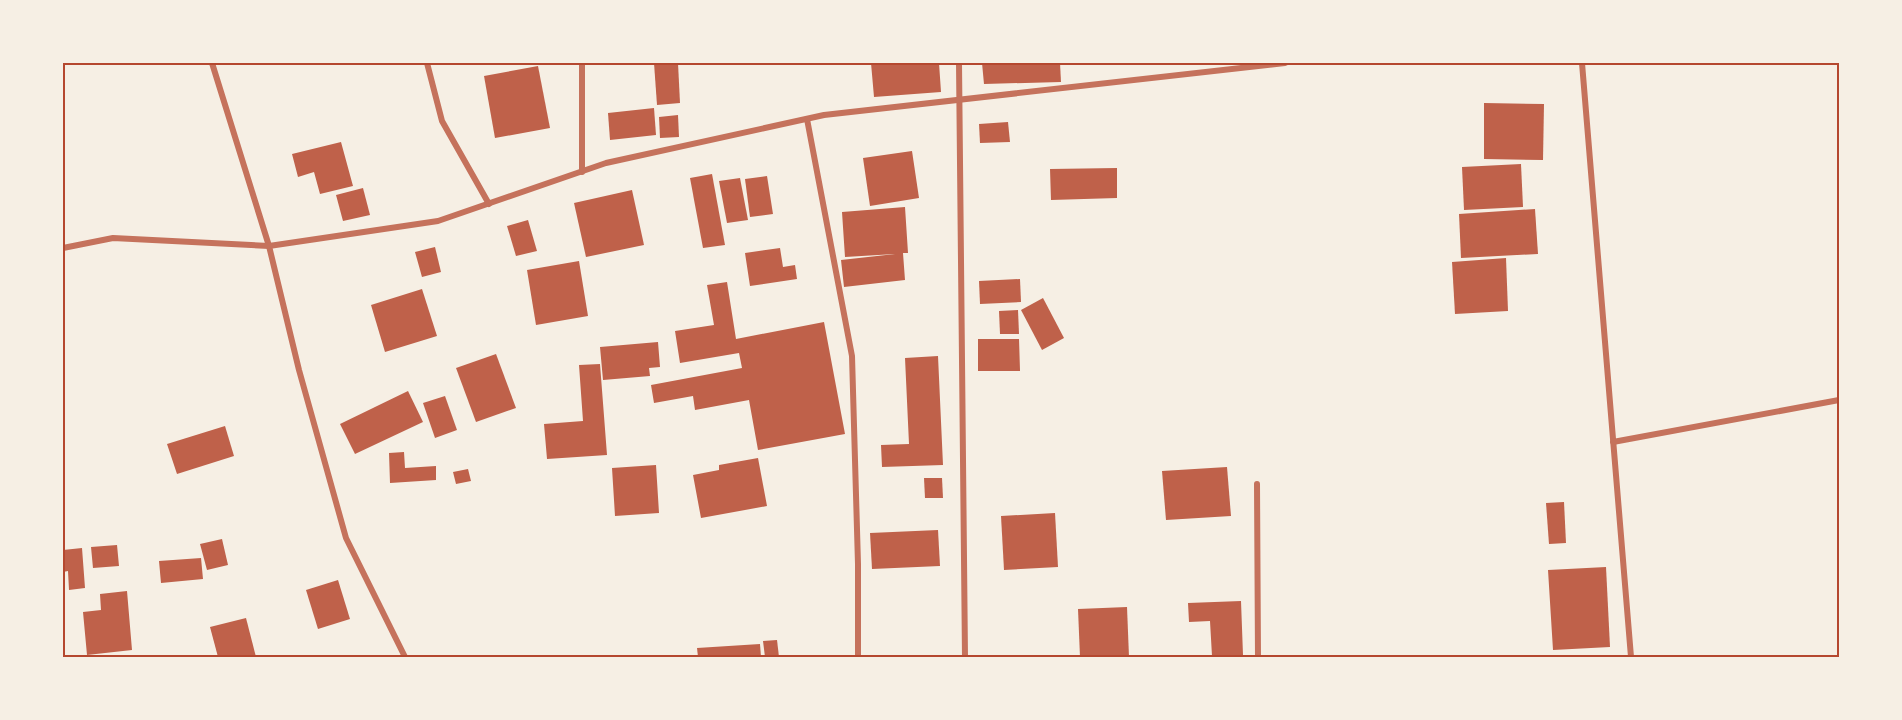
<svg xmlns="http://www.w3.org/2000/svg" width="1902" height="720" viewBox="0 0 1902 720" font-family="'Public Sans',sans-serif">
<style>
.building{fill:#bf614a}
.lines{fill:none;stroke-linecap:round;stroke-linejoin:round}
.minor{stroke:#c5725c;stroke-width:6}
.neatline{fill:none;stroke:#b5482f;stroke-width:2}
</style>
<rect width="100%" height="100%" fill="#f6efe4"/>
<g class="building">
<polygon points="654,63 678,63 680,103 657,105"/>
<polygon points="871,63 893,65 939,63 941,92 874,97"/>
<polygon points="982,63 1060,63 1061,82 984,84"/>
<polygon points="538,66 550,128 495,138 484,76"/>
<polygon points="1484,103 1544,104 1543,160 1484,159"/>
<polygon points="654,108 656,135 610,140 608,113"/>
<polygon points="678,115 679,137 660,138 659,117"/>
<polygon points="1008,122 1010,142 980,143 979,124"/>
<polygon points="341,142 353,186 320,194 314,172 298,177 292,154"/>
<polygon points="912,151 919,198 870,206 863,158"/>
<polygon points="1521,164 1523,207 1464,210 1462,167"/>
<polygon points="1117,168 1117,198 1051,200 1050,169"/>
<polygon points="712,174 725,245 703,248 690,178"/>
<polygon points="767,176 773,214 750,217 745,179"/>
<polygon points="740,178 748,220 727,223 719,181"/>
<polygon points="363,188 370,215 343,221 336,195"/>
<polygon points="632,190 644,245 586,257 574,203"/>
<polygon points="905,207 908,253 903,253 905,280 844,287 841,260 895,254 845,257 842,212"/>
<polygon points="1535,209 1538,254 1461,258 1459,214"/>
<polygon points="528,220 537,251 516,256 507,226"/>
<polygon points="435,247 441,272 422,277 415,252"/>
<polygon points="780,248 783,267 795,265 797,279 750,286 745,253"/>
<polygon points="1506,258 1508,311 1455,314 1452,262"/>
<polygon points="579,261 588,316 536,325 527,270"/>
<polygon points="1020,279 1021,302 980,304 979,281"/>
<polygon points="727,282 736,339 824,322 845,434 758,450 749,400 695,410 693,396 654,403 651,385 742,368 739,353 680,363 675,331 714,325 707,285"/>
<polygon points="422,289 437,336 385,352 371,305"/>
<polygon points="1043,298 1064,338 1042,350 1021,310"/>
<polygon points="1018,310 1019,334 1000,334 999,311"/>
<polygon points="978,339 1019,339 1020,371 978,371"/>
<polygon points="658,342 660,367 649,368 650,376 603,380 600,347"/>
<polygon points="496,354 516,408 476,422 456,368"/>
<polygon points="938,356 943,465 882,467 881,445 909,444 905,358"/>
<polygon points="600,364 607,455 547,459 544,424 583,421 579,365"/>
<polygon points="408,391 423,422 355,454 340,424"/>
<polygon points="445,396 457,430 435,438 423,403"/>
<polygon points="225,426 234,456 177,474 167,444"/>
<polygon points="404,452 405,468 436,466 436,480 390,483 389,453"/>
<polygon points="758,458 767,506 701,518 693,475 719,470 719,465"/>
<polygon points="656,465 659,513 615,516 612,468"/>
<polygon points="1227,467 1231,516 1166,520 1162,471"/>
<polygon points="468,469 471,481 456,484 453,472"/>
<polygon points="924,478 942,478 943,498 925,498"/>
<polygon points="1564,502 1566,543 1549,544 1546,503"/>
<polygon points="1055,513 1058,567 1004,570 1001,516"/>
<polygon points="938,530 940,566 872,569 870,533"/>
<polygon points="222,539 228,565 207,570 200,544"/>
<polygon points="117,545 119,566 93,568 91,547"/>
<polygon points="82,548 85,588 69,590 68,571 63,572 63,550"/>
<polygon points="201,558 203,579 161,583 159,561"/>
<polygon points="1606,567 1610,647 1553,650 1548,570"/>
<polygon points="338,580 350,619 318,629 306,590"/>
<polygon points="127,591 132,650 87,655 83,612 101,610 100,594"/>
<polygon points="1241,601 1243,655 1212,656 1210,621 1189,622 1188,603"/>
<polygon points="1127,607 1129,657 1080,657 1078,609"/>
<polygon points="246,618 256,657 218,657 210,627"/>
<polygon points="777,640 779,657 765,657 763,641"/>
<polygon points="760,644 761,657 698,657 697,648"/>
</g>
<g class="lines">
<g class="minor">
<polyline points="212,63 269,246 299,370 346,538 405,657"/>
<polyline points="427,63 442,121 489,204"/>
<polyline points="959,63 965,657"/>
<polyline points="1582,63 1631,657"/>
<polyline points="807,119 852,356 858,564 858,657"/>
<polyline points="582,172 582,63"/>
<polyline points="63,248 113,238 269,246 438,221 606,163 824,115 1285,63"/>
<polyline points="1613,442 1839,400"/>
<polyline points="1257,484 1258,657"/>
</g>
</g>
<rect width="1902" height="720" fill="none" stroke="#f6efe4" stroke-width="129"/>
<rect x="64" y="64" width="1774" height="592" class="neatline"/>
</svg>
